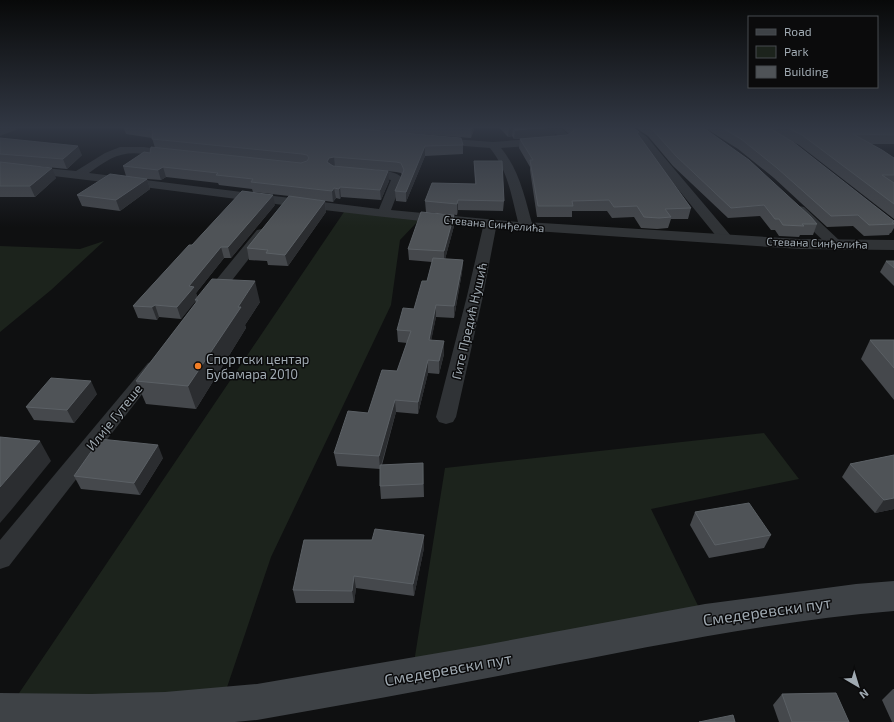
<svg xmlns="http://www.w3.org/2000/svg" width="894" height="722" viewBox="0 0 894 722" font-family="'Exo 2',sans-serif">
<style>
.green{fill:#1c231c}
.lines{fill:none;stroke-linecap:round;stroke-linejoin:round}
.minor{fill:#303336;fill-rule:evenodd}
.tertiary{fill:#303336;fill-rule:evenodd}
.secondary{fill:#3e4246;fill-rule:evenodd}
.wall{fill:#45484c}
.shaded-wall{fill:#2b2d30}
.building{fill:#4f5357;stroke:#5b6065}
.poi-dot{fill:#f27e26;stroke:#0b0b0c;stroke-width:1.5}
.labels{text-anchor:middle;stroke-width:3;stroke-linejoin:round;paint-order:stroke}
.far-street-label{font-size:11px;fill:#a0aab2;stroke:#0b0b0c}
.street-label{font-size:13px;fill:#a0aab2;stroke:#0b0b0c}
.poi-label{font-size:13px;fill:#a0aab2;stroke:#0b0b0c;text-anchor:start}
.near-street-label{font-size:16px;fill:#a0aab2;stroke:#0b0b0c}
</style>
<rect width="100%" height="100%" fill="#0f1011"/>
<g class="green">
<polygon points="346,209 421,218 400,240 391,305 271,557 221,705 7,711"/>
<polygon points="104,241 51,290 0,332 0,246 80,249"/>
<polygon points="764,433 799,479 651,509 705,620 412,675 445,468"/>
</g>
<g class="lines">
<g class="minor">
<polygon points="8,126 21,126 20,128 0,136 0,129"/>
<path d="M547 126H558L568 134 571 140 566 143 501 148C520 171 525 199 533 227L531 230 526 231 496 228 483 296 456 417 453 422 446 424 439 422 436 417 467 296 483 227C322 213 161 187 0 170V164L76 171 105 153 120 147H144L175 152 181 155C175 162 153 155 144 154 119 151 109 159 89 173L379 209 391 180 365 176 361 175 359 173 361 171 365 170C376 171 396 169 403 179L391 210 518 222C511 194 508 171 490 148L439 144 434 141 439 138 493 142 559 137Z"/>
<polygon points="620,126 631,126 647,137 731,236 733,239 731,242 726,243 721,242 639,141"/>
<polygon points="799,206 804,207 841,242 843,245 841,248 836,249 831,248 794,213 793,210 794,207"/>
<polygon points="262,229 267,230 269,233 215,302 209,304 203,302 201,299 203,296 257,230"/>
<polygon points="154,361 160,363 163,367 160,371 9,566 0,569 0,540 148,363"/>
</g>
<polygon class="tertiary" points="526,222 800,239 894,240 894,250 800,249 520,230 518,227 520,224"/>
<path class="secondary" d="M894 581V611C771 621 650 647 529 670 438 688 348 704 257 720L235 722H0V693L91 694 165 692 257 684 479 646 705 604 856 584Z"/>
</g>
<g class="wall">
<polygon points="123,126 475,126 471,138 370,130 463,145 463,154 425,156 406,202 396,201 395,191 402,175 401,173 396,172 369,169 389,181 381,200 341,197 340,199 336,198 333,202 311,199 325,201 326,212 288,266 268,265 267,261 249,260 247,248 289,196 253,192 252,189 219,185 218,183 166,177 161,180 147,179 150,189 120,211 82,206 77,195 126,176 123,166 150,153 155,148 152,138 126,134"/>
<polygon points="498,126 555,126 556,127 555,136 567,135 569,134 560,126 631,126 691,208 688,219 671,219 668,228 657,229 641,228 634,217 612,218 607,211 572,211 572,217 537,217 530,170 530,167 519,148 520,139 514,139 512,136 508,137"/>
<polygon points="633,126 701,126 817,224 813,235 800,235 799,237 779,236 775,230 771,230 760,216 728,218 673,166 648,136"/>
<polygon points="702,126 894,126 894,144 871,144 894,158 894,219 799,145 784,137 894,221 894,228 891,233 890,233 889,235 864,236 853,226 827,227 774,178 738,149"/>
<polygon points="0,138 82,155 67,169 36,166 56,178 35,197 0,197"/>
<polygon points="474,161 504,201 503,211 458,210 457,215 426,212 425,201 475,184"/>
<polygon points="275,205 231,258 224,258 196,293 197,297 260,302 245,325 246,328 196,409 146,404 136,381 196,303 195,301 181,319 159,317 157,320 138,318 133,306 192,245"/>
<polygon points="454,226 445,259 463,260 462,272 454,318 436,317 431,340 444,354 439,374 428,373 418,414 396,412 382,465 423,463 424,497 381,499 380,486 380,469 337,466 334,453 368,413 397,371 407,343 398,342 397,330 414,309 427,281 432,262 409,260 408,249"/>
<polygon points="886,261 894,261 894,286 880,272"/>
<polygon points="870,340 894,340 894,400 861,359"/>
<polygon points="97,394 74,423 34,420 26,407"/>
<polygon points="894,455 894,509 875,513 842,477 850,464"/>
<polygon points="163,458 140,495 81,489 74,476"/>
<polygon points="695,512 771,535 764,548 709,558 690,525"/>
<polygon points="424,535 424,548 414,596 356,588 354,603 296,603 293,590 372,540"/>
<polygon points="893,689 894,689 894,722 892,722 882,700"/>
<polygon points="782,694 849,722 779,722 773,705"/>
</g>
<g class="shaded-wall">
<polygon points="0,126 8,126 0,127"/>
<polygon points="473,126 475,126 471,138 472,129"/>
<polygon points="513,127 512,136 508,137 509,128"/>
<polygon points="556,127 555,136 514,139 515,130"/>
<polygon points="78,146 82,155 67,169 63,159"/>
<polygon points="425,146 425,156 406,202 406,192"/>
<polygon points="334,157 335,167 327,162 329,158"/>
<polygon points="163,167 166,177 161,180 158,170"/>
<polygon points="52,168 56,178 35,197 30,186"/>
<polygon points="388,171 389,181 381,200 380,190"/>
<polygon points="147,179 150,189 120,211 116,200"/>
<polygon points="340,187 341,197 340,199 339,189"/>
<polygon points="334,188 336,198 333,202 332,191"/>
<polygon points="273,195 275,205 231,258 228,247"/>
<polygon points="458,200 458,210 457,215 457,204"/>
<polygon points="325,201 326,212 288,266 285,255"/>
<polygon points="454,215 454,226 444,263 444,251"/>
<polygon points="221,247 224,258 196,293 198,298 195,300 196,301 181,319 177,307 189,286"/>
<polygon points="463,260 462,272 454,318 454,306"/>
<polygon points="255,281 260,302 245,325 246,328 196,409 188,386 238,307"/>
<polygon points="155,305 159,317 157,320 152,307"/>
<polygon points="436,305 436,317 429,352 429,340"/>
<polygon points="444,341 444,354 439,374 439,361"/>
<polygon points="428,360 428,373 418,414 418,402"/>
<polygon points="91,381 97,394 74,423 67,410"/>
<polygon points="395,400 396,412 380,469 379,456"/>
<polygon points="40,441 51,461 12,509 0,523 0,487"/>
<polygon points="158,445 163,458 140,495 134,483"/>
<polygon points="894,498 894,509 875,513 884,500"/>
<polygon points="424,535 424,548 414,596 413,584"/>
<polygon points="354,576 356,588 354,603 352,591"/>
</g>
<g class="building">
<polygon points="128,126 325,126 461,138 463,145 425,146 406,192 395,191 404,170 401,163 396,162 334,157 329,158 327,162 333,166 388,171 380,190 340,187 339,189 334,188 332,191 251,182 253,179 216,175 218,173 163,167 158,170 123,166 144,152 150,153 151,147 301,163 307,161 309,158 307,155 302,154 152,139 153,130"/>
<polygon points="432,126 473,126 472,129"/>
<polygon points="507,126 555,126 556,127 515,130 513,127 509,128"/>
<polygon points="571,126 631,126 639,132 637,133 691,208 665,209 671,217 659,218 644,217 637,206 614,207 609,200 572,201 573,206 538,206 530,160 533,160 520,139 567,135 574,131"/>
<polygon points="648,126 701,126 749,160 811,217 817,224 802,224 804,226 783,225 779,219 775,219 764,205 731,208 676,156 650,127"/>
<polygon points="719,126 766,126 793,142 894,221 894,222 892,222 894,224 869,225 858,215 831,216 777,168 741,139"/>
<polygon points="784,126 894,126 894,135 853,134 882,150 894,158 894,175 882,175 894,183 894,204 802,135"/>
<polygon points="0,138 78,146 63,159 0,154"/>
<polygon points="474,161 502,161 504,201 458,200 457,204 425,201 432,183 476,184"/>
<polygon points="0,162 52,168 30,186 0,186"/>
<polygon points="110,174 147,179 116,200 77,195"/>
<polygon points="242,191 273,195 228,247 221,247 189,286 194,287 177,307 155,305 152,307 133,306 189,245 192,245"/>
<polygon points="289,196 325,201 285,255 266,253 268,250 247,248"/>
<polygon points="421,212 454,215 444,251 408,249"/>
<polygon points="433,258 463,260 454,306 436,305 429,340 444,341 439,361 428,360 418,402 395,400 379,456 334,453 348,411 368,413 382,370 397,371 411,331 397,330 403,308 414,309 422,281 427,281"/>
<polygon points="886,261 894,261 894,268"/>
<polygon points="212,279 255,281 238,307 241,307 188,386 136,381 198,300 195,300"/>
<polygon points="870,340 894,340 894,368"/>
<polygon points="51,378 91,381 67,410 26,407"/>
<polygon points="0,437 40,441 0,487"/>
<polygon points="100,439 158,445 134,483 74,476"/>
<polygon points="894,455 894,498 884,500 850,464"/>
<polygon points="423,463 423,484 380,486 380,465"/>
<polygon points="749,503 771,535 715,545 695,512"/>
<polygon points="375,529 424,535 413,584 354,576 352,591 293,590 304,540 372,540"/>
<polygon points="836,693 849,722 792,722 782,694"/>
<polygon points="733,715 735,722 699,722"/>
</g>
<linearGradient id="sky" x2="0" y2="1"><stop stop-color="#080909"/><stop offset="0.56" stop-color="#313743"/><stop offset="1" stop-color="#313743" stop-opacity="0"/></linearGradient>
<rect width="894" height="227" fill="url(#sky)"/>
<circle class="poi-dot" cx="198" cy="366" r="4"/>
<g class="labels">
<g class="far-street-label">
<text transform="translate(494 224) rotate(5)" y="4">Стевана Синђелића</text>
<text transform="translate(817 243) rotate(2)" y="4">Стевана Синђелића</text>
</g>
<g class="street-label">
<text transform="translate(469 321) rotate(-77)" y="5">Гите Предић Нушић</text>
<text transform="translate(114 417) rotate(-51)" y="5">Илије Гутеше</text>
</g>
<g class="poi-label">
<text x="206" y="364">Спортски центар<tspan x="206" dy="15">Бубамара 2010</tspan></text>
</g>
<g class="near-street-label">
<text transform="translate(767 611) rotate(-8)" y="6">Смедеревски пут</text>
<text transform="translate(448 669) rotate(-10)" y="6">Смедеревски пут</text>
</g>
</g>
<rect x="748" y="16" width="130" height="72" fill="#0b0b0c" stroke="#474b4e"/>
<rect x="756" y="29" width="20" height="6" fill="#3e4246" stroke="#474b4e"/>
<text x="784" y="36" font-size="12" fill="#a0aab2">Road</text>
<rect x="756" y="46" width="20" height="12" fill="#1c231c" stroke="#474b4e"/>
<text x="784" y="56" font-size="12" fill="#a0aab2">Park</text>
<rect x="756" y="66" width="20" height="12" fill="#4f5357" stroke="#474b4e"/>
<text x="784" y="76" font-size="12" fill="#a0aab2">Building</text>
<g transform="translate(858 686) rotate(142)" stroke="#0b0b0c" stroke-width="3" paint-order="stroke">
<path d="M0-3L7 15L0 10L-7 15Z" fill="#a0aab2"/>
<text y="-6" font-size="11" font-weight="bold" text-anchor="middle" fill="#a0aab2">N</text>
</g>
</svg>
